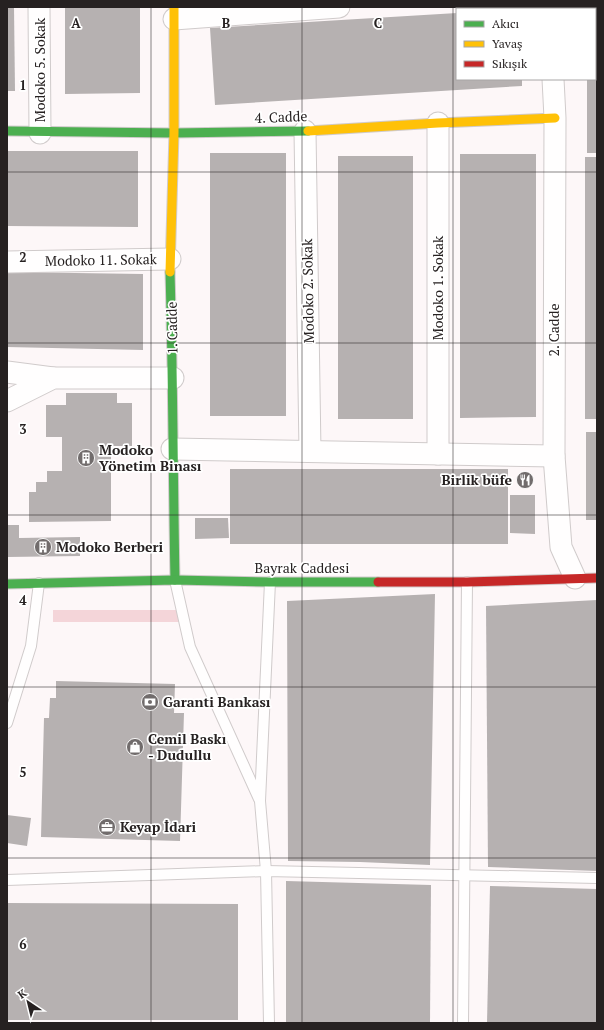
<svg xmlns="http://www.w3.org/2000/svg" width="604" height="1030" viewBox="0 0 604 1030" font-family="'PT Serif',serif">
<style>
.green{fill:#f4d5d9}
.building{fill:#b6b1b1}
.lines{fill:none;stroke-linecap:round;stroke-linejoin:round}
.lane-casing{stroke:#d0cbcb;stroke-width:12}
.street-casing{stroke:#d0cbcb;stroke-width:23}
.fast-casing{stroke:#d0cbcb;stroke-width:11}
.slow-casing{stroke:#d0cbcb;stroke-width:11}
.jam-casing{stroke:#d0cbcb;stroke-width:11}
.lane{stroke:#fffefe;stroke-width:10}
.street{stroke:#fffefe;stroke-width:21}
.fast{stroke:#4caf50;stroke-width:9}
.slow{stroke:#ffc107;stroke-width:9}
.jam{stroke:#c62828;stroke-width:9}
.grid{fill:none;stroke:#262121;stroke-width:1;stroke-opacity:0.55}
.labels{text-anchor:middle;stroke-width:3.5;stroke-linejoin:round;paint-order:stroke}
.street-label{font-size:14px;fill:#262121;stroke:#fff}
.poi-label{font-size:14px;font-weight:bold;fill:#262121;stroke:#fff;text-anchor:start}
.grid-label{font-size:13px;text-anchor:middle;font-weight:bold;fill:#262121;stroke:#fff;stroke-width:3.5;stroke-linejoin:round;paint-order:stroke}
</style>
<rect width="100%" height="100%" fill="#fdf7f8"/>
<rect class="green" x="53" y="610" width="127" height="12"/>
<g class="building">
<polygon points="7,7 14,7 15,91 7,91"/>
<polygon points="65,7 140,7 140,93 65,94"/>
<polygon points="587,7 597,7 597,153 587,153 587,79 595,79 595,9 587,9"/>
<polygon points="457,13 457,79 522,79 522,86 215,105 210,28"/>
<polygon points="7,151 138,151 138,227 7,226"/>
<rect x="210" y="153" width="76" height="263"/>
<polygon points="460,154 536,154 536,417 460,418"/>
<rect x="338" y="156" width="75" height="263"/>
<rect x="585" y="157" width="12" height="262"/>
<polygon points="7,272 143,274 143,350 7,347"/>
<polygon points="66,393 117,393 117,403 132,403 132,446 111,446 111,521 29,522 29,492 36,492 36,482 47,482 47,471 62,471 62,437 46,437 46,405 66,405"/>
<rect x="586" y="432" width="11" height="88"/>
<rect x="230" y="469" width="278" height="75"/>
<polygon points="510,495 535,495 535,534 510,533"/>
<polygon points="195,518 228,518 229,538 195,539"/>
<polygon points="7,525 19,525 19,538 80,537 80,556 7,557"/>
<polygon points="435,594 430,865 360,862 288,861 287,601"/>
<polygon points="597,600 597,871 488,867 486,606"/>
<polygon points="56,681 175,684 174,713 184,713 180,841 41,837 44,718 49,718 50,698 56,698"/>
<polygon points="7,815 31,818 27,846 7,843"/>
<polygon points="286,881 431,885 430,1023 286,1023"/>
<polygon points="490,886 597,889 597,1023 487,1023"/>
<polygon points="7,903 238,904 238,1020 7,1020"/>
</g>
<g class="lines">
<g class="lane-casing">
<g id="lane">
<polyline points="175,580 190,647 259,799"/>
<polyline points="7,723 31,646 39,583"/>
<polyline points="7,880 266,871 597,878"/>
<polyline points="269,1023 266,871 260,801 270,582"/>
<polyline points="463,1023 467,582"/>
</g>
</g>
<g class="street-casing">
<g id="street">
<polyline points="39,7 40,133"/>
<polyline points="550,7 550,9"/>
<polyline points="174,19 339,7"/>
<polyline points="553,79 555,118 554,456 561,547 575,578"/>
<polyline points="438,123 438,454"/>
<polyline points="305,131 310,451"/>
<polyline points="7,262 170,259"/>
<polyline points="7,372 53,378"/>
<polyline points="7,401 53,378 173,378"/>
<polyline points="172,449 554,456"/>
</g>
</g>
<g class="fast-casing">
<g id="fast">
<polyline points="7,131 174,133 308,131"/>
<path d="M170 272C173 375 173 477 175 580"/>
<polyline points="7,584 175,580 270,582 378,582"/>
</g>
</g>
<g class="slow-casing">
<g id="slow">
<polyline points="308,131 438,123 555,118"/>
<polyline points="170,272 174,133 174,7"/>
</g>
</g>
<g class="jam-casing">
<polyline id="jam" points="378,582 467,582 597,578"/>
</g>
<use href="#lane" class="lane"/>
<use href="#street" class="street"/>
<use href="#fast" class="fast"/>
<use href="#slow" class="slow"/>
<use href="#jam" class="jam"/>
</g>
<path class="grid" d="M151 7V1023M302 7V1023M453 7V1023M7 172H597M7 343H597M7 515H597M7 687H597M7 858H597"/>
<defs>
<g id="building-disc" transform="scale(0.9)"><circle r="9.5" fill="#716c6c" stroke="#fff"/><path d="M-4-6H4V6H1V3H-1V6H-4ZM-2.5-4.3h1.7v1.8h-1.7ZM.8-4.3h1.7v1.8H.8ZM-2.5-1h1.7V.8h-1.7ZM.8-1h1.7V.8H.8Z" fill="#fff"/></g>
<g id="restaurant-disc" transform="scale(0.9)"><circle r="9.5" fill="#716c6c" stroke="#fff"/><path d="M-5-6h1v4h1v-4h1v4h1v-4h1v5L-1.5 .5V6h-2V.5L-5-1ZM5-6V6H3V1.5H1.5Q1.5-4 5-6Z" fill="#fff"/></g>
<g id="bank-disc" transform="scale(0.9)"><circle r="9.5" fill="#716c6c" stroke="#fff"/><path d="M-6-4H6V4H-6ZM0-2.3a2.3 2.3 0 1 0 0 4.6a2.3 2.3 0 1 0 0-4.6Z" fill="#fff"/></g>
<g id="shop-disc" transform="scale(0.9)"><circle r="9.5" fill="#716c6c" stroke="#fff"/><path d="M-5-2.5h2.3a2.7 3.5 0 0 1 5.4 0H5L5.5 6h-11ZM-1.5-2.5h3a1.5 2.3 0 0 0-3 0Z" fill="#fff"/></g>
<g id="office-disc" transform="scale(0.9)"><circle r="9.5" fill="#716c6c" stroke="#fff"/><path d="M-6-3h4V-5.5h4V-3h4V5H-6ZM-1-4.5V-3h2v-1.5ZM-6 0V1H6V0Z" fill="#fff"/></g>
</defs>
<g fill-rule="evenodd">
<use href="#building-disc" x="86" y="458"/>
<use href="#restaurant-disc" x="525" y="480"/>
<use href="#building-disc" x="43" y="547"/>
<use href="#bank-disc" x="150" y="702"/>
<use href="#shop-disc" x="135" y="747"/>
<use href="#office-disc" x="107" y="827"/>
</g>
<g class="labels">
<g class="street-label">
<text transform="translate(40 70) rotate(-90)" y="5">Modoko 5. Sokak</text>
<text transform="translate(281 117) rotate(-2)" y="5">4. Cadde</text>
<text transform="translate(101 260) rotate(-1)" y="5">Modoko 11. Sokak</text>
<text transform="translate(438 288) rotate(-90)" y="5">Modoko 1. Sokak</text>
<text transform="translate(308 291) rotate(-91)" y="5">Modoko 2. Sokak</text>
<text transform="translate(172 328) rotate(-91)" y="5">1. Cadde</text>
<text transform="translate(554 330) rotate(-90)" y="5">2. Cadde</text>
<text x="302" y="573">Bayrak Caddesi</text>
</g>
<g class="poi-label">
<text x="99" y="455">Modoko<tspan x="99" dy="16">Yönetim Binası</tspan></text>
<text x="512" y="485" text-anchor="end">Birlik büfe</text>
<text x="56" y="552">Modoko Berberi</text>
<text x="163" y="707">Garanti Bankası</text>
<text x="148" y="744">Cemil Baskı<tspan x="148" dy="16">- Dudullu</tspan></text>
<text x="120" y="832">Keyap İdari</text>
</g>
</g>
<g class="grid-label">
<text x="76" y="28">A</text>
<text x="226" y="28">B</text>
<text x="378" y="28">C</text>
<text x="23" y="90">1</text>
<text x="23" y="262">2</text>
<text x="23" y="434">3</text>
<text x="23" y="605">4</text>
<text x="23" y="777">5</text>
<text x="23" y="949">6</text>
</g>
<rect width="604" height="1030" fill="none" stroke="#262121" stroke-width="16"/>
<rect x="456" y="8" width="140" height="72" fill="#ffffff" stroke="#a8a6a6"/>
<rect x="464" y="21" width="20" height="6" fill="#4caf50" stroke="#a8a6a6"/>
<text x="492" y="28" font-size="12" fill="#262121">Akıcı</text>
<rect x="464" y="41" width="20" height="6" fill="#ffc107" stroke="#a8a6a6"/>
<text x="492" y="48" font-size="12" fill="#262121">Yavaş</text>
<rect x="464" y="61" width="20" height="6" fill="#c62828" stroke="#a8a6a6"/>
<text x="492" y="68" font-size="12" fill="#262121">Sıkışık</text>
<g transform="translate(28 1002) rotate(325)" stroke="#ffffff" stroke-width="3" paint-order="stroke">
<path d="M0-3L7 15L0 10L-7 15Z" fill="#262121"/>
<text y="-6" font-size="11" font-weight="bold" text-anchor="middle" fill="#262121">K</text>
</g>
</svg>
